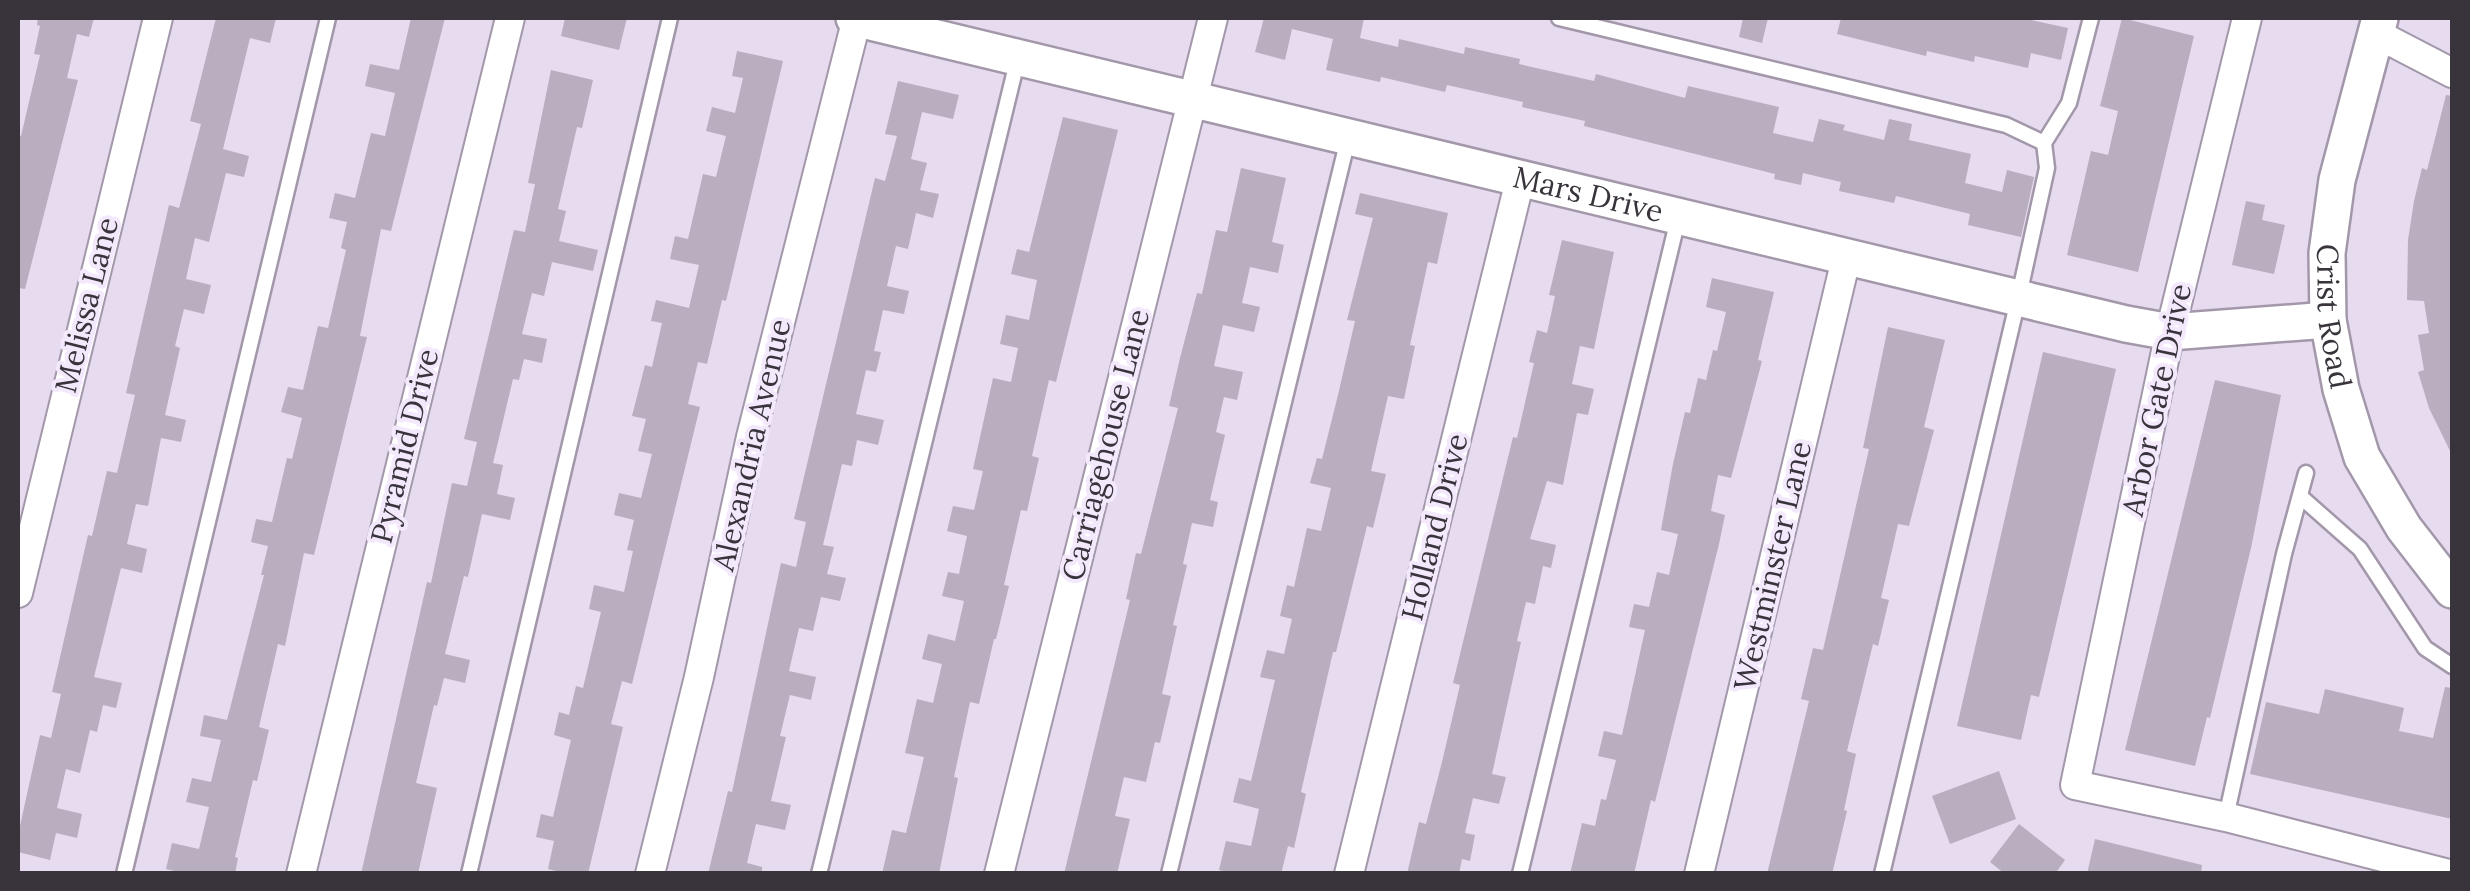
<svg xmlns="http://www.w3.org/2000/svg" width="2470" height="891" viewBox="0 0 2470 891" font-family="Lora,serif">
<style>
.building{fill:#b9adc0}
.lines{fill:none;stroke-linecap:round;stroke-linejoin:round}
.service-casing{stroke:#a397aa;stroke-width:19}
.minor-casing{stroke:#a397aa;stroke-width:32}
.tertiary-casing{stroke:#a397aa;stroke-width:40}
.service{stroke:#fff;stroke-width:14}
.minor{stroke:#fff;stroke-width:28}
.tertiary{stroke:#fff;stroke-width:35}
.labels{text-anchor:middle;stroke-width:8;stroke-linejoin:round;paint-order:stroke}
.street-label{font-size:30px;fill:#39343c;stroke:#f4e8fc}
</style>
<rect width="100%" height="100%" fill="#e7dbef"/>
<g class="building">
<polygon points="38,18 94,18 89,37 77,34 67,78 78,80 25,289 18,288 18,135 21,136 40,55 34,54 40,26 37,25"/>
<polygon points="216,18 276,18 270,43 250,38 223,149 249,156 244,177 226,173 209,242 195,238 186,279 211,285 204,314 184,309 175,346 180,348 165,415 186,420 181,442 161,438 148,506 136,504 127,544 147,549 142,573 121,568 94,677 122,683 116,708 103,705 97,732 90,730 80,773 66,769 57,808 82,814 77,838 56,833 50,860 18,852 18,835 40,735 51,738 61,694 52,692 88,535 92,536 107,471 117,473 135,395 126,393 169,205 179,208 201,124 190,121"/>
<polygon points="411,18 445,18 391,231 381,229 360,336 367,337 314,555 304,553 285,646 278,644 259,727 269,730 257,781 253,780 235,857 238,858 235,874 187,874 166,869 172,843 199,849 209,807 186,802 192,778 211,782 221,740 200,736 204,715 227,720 264,575 261,575 268,546 251,542 256,519 272,522 287,458 292,459 302,418 281,412 288,387 303,390 318,326 328,328 346,250 341,248 347,222 329,218 335,193 355,198 371,133 385,136 395,93 365,86 370,64 399,70"/>
<polygon points="565,18 627,18 619,50 561,36"/>
<polygon points="1264,18 1364,18 1360,38 1398,47 1399,39 1464,54 1465,47 1520,59 1519,64 1594,81 1596,74 1685,98 1688,86 1779,107 1773,133 1813,142 1819,119 1845,125 1843,130 1884,140 1889,119 1912,124 1909,140 1971,154 1965,183 2002,192 2007,170 2034,177 2021,237 1968,225 1970,214 1896,196 1894,203 1839,191 1841,182 1803,173 1801,185 1774,179 1775,174 1584,126 1585,121 1522,107 1523,102 1447,85 1445,92 1381,77 1380,82 1326,70 1333,39 1292,29 1285,60 1255,52"/>
<polygon points="1743,18 1768,18 1762,43 1739,37"/>
<polygon points="1841,18 2022,18 2068,28 2061,60 2031,53 2028,68 1975,56 1974,62 1927,51 1926,56 1837,34"/>
<polygon points="2122,18 2194,36 2138,272 2067,255 2091,151 2108,155 2118,111 2100,106"/>
<polygon points="737,51 783,61 726,301 722,300 707,364 698,362 688,404 700,407 632,684 622,681 611,724 623,727 588,874 568,874 548,869 554,841 536,837 541,814 553,817 571,740 554,735 559,712 569,715 576,686 583,688 601,612 589,609 594,585 624,592 633,551 627,550 634,520 614,515 619,493 641,498 652,454 638,451 646,419 632,416 645,365 652,367 662,323 651,321 656,300 689,308 699,265 670,259 675,236 688,239 703,174 716,177 726,136 706,131 712,107 735,113 743,78 732,76"/>
<polygon points="551,70 593,80 582,128 577,127 558,209 566,211 559,241 598,250 593,271 552,262 544,296 532,293 522,334 547,339 542,363 524,359 519,380 513,379 493,463 503,465 497,494 515,498 510,520 482,514 468,577 464,576 445,654 470,660 465,683 444,678 437,706 434,705 416,783 437,788 418,874 361,874 427,582 431,583 452,483 467,486 477,442 464,439 514,230 525,232 535,184 528,183"/>
<polygon points="898,81 959,95 953,119 922,112 911,159 927,163 920,190 939,194 933,218 916,213 908,249 896,246 887,286 909,291 904,314 883,310 874,351 881,352 876,372 866,370 856,414 884,420 878,445 857,440 852,466 842,464 823,545 834,547 827,574 846,578 840,601 821,597 813,631 799,628 789,671 816,677 811,700 790,695 780,736 786,737 771,801 791,805 785,830 756,824 747,863 762,867 762,874 708,874 728,791 732,792 781,563 796,567 806,522 794,519 875,178 885,181 897,136 885,134"/>
<polygon points="2446,95 2452,96 2452,455 2429,408 2418,372 2424,370 2418,335 2429,333 2424,301 2407,300 2408,240 2414,201 2422,168 2427,170"/>
<polygon points="1063,117 1118,130 1056,382 1049,380 1032,456 1039,458 1027,511 1021,510 1004,585 1009,586 996,639 994,639 979,704 970,702 954,777 958,778 939,874 882,874 892,830 906,833 924,757 905,753 917,699 933,703 942,664 922,659 928,634 955,641 964,601 942,596 948,572 959,574 967,536 947,531 953,506 974,510 983,471 973,469 993,378 1011,382 1018,348 1000,344 1006,315 1029,320 1037,280 1011,274 1017,249 1029,252"/>
<polygon points="1241,168 1286,178 1272,242 1284,245 1278,273 1250,267 1242,303 1260,307 1254,332 1223,325 1214,366 1243,372 1237,400 1224,397 1216,432 1225,435 1210,500 1218,502 1213,527 1192,523 1183,564 1187,565 1173,625 1177,626 1162,694 1171,696 1160,743 1155,742 1146,782 1124,777 1115,816 1130,819 1117,874 1064,874 1130,600 1126,599 1136,553 1141,554 1178,408 1169,406 1180,358 1197,293 1202,294 1216,230 1227,232"/>
<polygon points="1360,193 1448,213 1437,264 1428,262 1410,345 1415,346 1404,399 1388,396 1371,471 1386,474 1373,528 1367,526 1336,652 1333,652 1301,792 1306,794 1294,848 1288,846 1281,874 1234,874 1219,870 1226,841 1251,846 1259,809 1233,802 1239,778 1251,781 1275,680 1260,677 1267,650 1284,654 1292,619 1280,616 1287,585 1294,587 1307,528 1321,531 1331,488 1310,483 1317,458 1322,459 1338,395 1355,321 1347,320 1373,218 1355,214"/>
<polygon points="2246,201 2265,205 2262,220 2285,225 2274,274 2232,265"/>
<polygon points="1562,240 1614,252 1594,349 1580,346 1572,384 1594,389 1588,415 1577,413 1563,485 1547,481 1530,539 1556,545 1551,568 1543,566 1535,604 1526,602 1517,641 1521,642 1492,774 1506,777 1499,804 1473,798 1465,833 1475,835 1470,861 1462,859 1459,874 1407,874 1419,822 1426,824 1442,762 1460,685 1453,683 1513,437 1517,438 1534,363 1529,362 1537,330 1547,333 1555,296 1549,295"/>
<polygon points="1712,278 1774,292 1758,360 1762,361 1731,478 1718,475 1711,511 1725,515 1719,544 1655,802 1651,800 1634,874 1570,874 1582,823 1595,826 1601,799 1606,800 1616,760 1598,756 1604,731 1622,735 1645,630 1629,627 1634,604 1649,607 1657,572 1669,575 1678,534 1661,530 1673,464 1685,412 1690,413 1698,378 1706,380 1713,350 1717,351 1726,312 1706,307"/>
<polygon points="1888,327 1945,340 1924,427 1934,430 1909,526 1898,524 1881,598 1889,600 1878,646 1873,644 1847,751 1856,754 1844,810 1847,811 1832,874 1767,874 1809,701 1801,699 1813,648 1823,650 1869,449 1863,448"/>
<polygon points="2043,352 2116,369 2039,697 2031,695 2021,740 1957,726"/>
<polygon points="2215,380 2281,395 2251,548 2210,718 2207,717 2195,766 2125,750"/>
<polygon points="2445,687 2452,688 2452,819 2250,774 2266,702 2319,714 2325,689 2404,708 2399,731 2433,738"/>
<polygon points="1999,771 2016,819 1950,844 1932,796"/>
<polygon points="2019,824 2065,860 2055,874 2005,874 1990,862"/>
<polygon points="2095,839 2202,865 2201,874 2087,874"/>
</g>
<g class="lines">
<g class="service-casing">
<g id="service">
<polyline points="1559,18 2006,125 2044,143"/>
<polyline points="2301,497 2360,549 2425,648 2452,666"/>
<polyline points="2226,817 2284,554 2306,473"/>
<polyline points="124,874 328,18"/>
<polyline points="469,874 670,18"/>
<polyline points="819,874 1018,58"/>
<polyline points="1169,874 1348,139"/>
<polyline points="1520,874 1678,219"/>
<polyline points="1882,874 2018,300 2047,168 2044,143 2069,103 2091,18"/>
</g>
</g>
<g class="minor-casing">
<g id="minor">
<polyline points="2247,18 2170,332 2075,785 2226,817 2449,874"/>
<polyline points="2375,33 2452,73"/>
<polyline points="18,593 158,18"/>
<polyline points="301,874 510,18"/>
<polyline points="650,874 699,677 751,437 857,18"/>
<polyline points="999,874 1213,18"/>
<polyline points="1349,874 1520,180"/>
<polyline points="1699,874 1846,259"/>
</g>
</g>
<g class="tertiary-casing">
<g id="tertiary">
<path id="s1" d="M854 18 2126 324 2170 332 2328 320"/>
<path id="s2" d="M2380 18 2337 180 2327 253 2328 320 2341 389 2362 457 2404 528 2452 590"/>
</g>
</g>
<use href="#service" class="service"/>
<use href="#minor" class="minor"/>
<use href="#tertiary" class="tertiary"/>
</g>
<g class="labels">
<g class="street-label">
<text dy="10" stroke="none"><textPath href="#s1" startOffset="755">Mars Drive</textPath></text>
<text transform="translate(87 305) rotate(-76)" y="10">Melissa Lane</text>
<text dy="10" stroke="none"><textPath href="#s2" startOffset="305">Crist Road</textPath></text>
<text transform="translate(2157 400) rotate(-78)" y="10">Arbor Gate Drive</text>
<text transform="translate(752 445) rotate(-77)" y="10">Alexandria Avenue</text>
<text transform="translate(1106 445) rotate(-76)" y="10">Carriagehouse Lane</text>
<text transform="translate(405 446) rotate(-76)" y="10">Pyramid Drive</text>
<text transform="translate(1435 527) rotate(-76)" y="10">Holland Drive</text>
<text transform="translate(1773 566) rotate(-77)" y="10">Westminster Lane</text>
</g>
</g>
<rect width="2470" height="891" fill="none" stroke="#39343c" stroke-width="40"/>
</svg>
